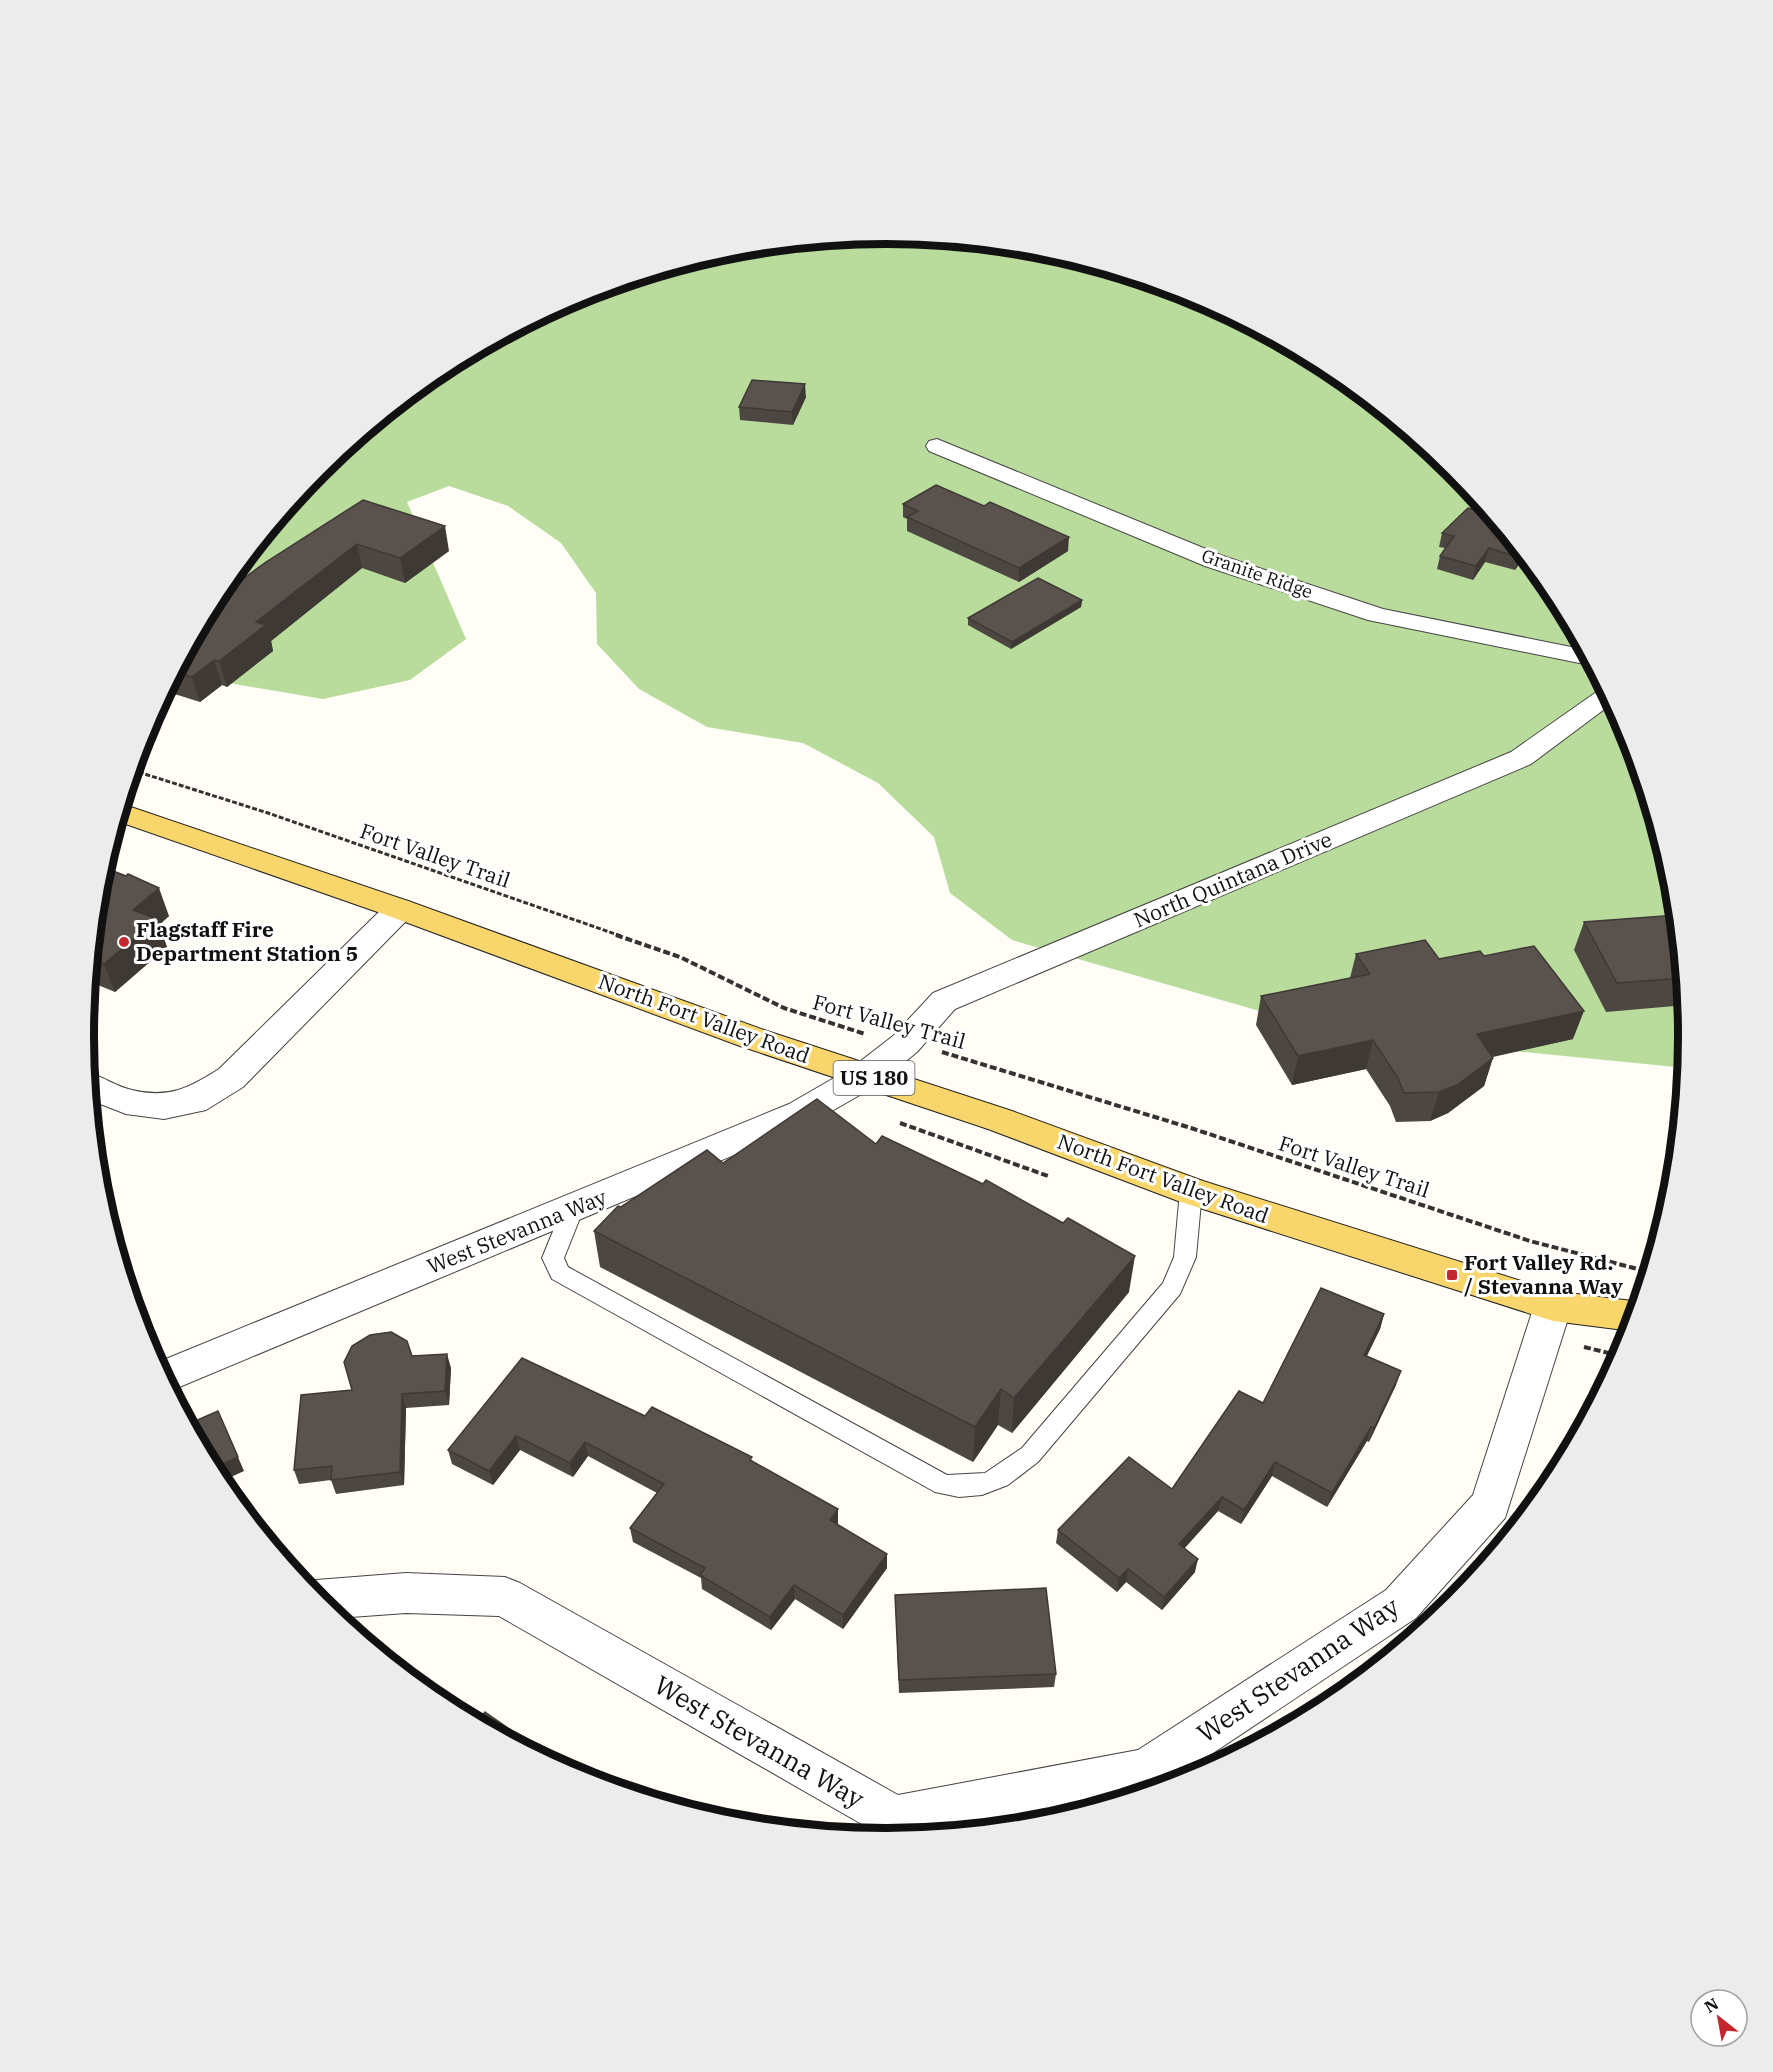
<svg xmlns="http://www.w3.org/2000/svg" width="1773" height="2072" viewBox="0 0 1773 2072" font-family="'IBM Plex Serif',serif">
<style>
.forest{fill:#b9dc9c}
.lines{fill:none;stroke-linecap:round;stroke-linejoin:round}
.service-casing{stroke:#444;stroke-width:2}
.minor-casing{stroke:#444;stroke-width:2}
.primary-casing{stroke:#222;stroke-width:2}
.path-far1{stroke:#333;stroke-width:3;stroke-dasharray:5 2;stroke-linecap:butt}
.path{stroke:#333;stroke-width:4;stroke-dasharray:7 3;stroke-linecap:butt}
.service{fill:#fff;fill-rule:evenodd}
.minor{fill:#fff;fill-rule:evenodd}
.primary{fill:#f9d66b;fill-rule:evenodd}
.wall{fill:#4d4742}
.shaded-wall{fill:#3f3936}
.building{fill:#5a524d;stroke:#3f3936;stroke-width:1.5}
.poi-dot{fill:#c4262e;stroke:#fff;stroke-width:2}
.labels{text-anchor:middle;stroke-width:6;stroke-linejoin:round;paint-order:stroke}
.far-street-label{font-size:18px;fill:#111;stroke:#fff}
.shield{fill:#fff;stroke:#585858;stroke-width:1.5}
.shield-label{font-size:20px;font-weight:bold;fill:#111}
.street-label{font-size:21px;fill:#111;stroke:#fff}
.poi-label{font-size:21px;font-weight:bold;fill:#111;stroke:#fff;text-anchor:start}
.near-street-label{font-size:26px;fill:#111;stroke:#fff}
.rim{fill:none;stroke:#111;stroke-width:8}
</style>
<rect width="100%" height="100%" fill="#fffdf5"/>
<polygon class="forest" points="887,234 1043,249 1194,295 1333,369 1454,469 1554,590 1628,729 1674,880 1689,1036 1686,1068 1340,1034 1012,940 950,893 934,837 878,783 803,743 707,727 639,689 597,644 596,593 561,543 508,506 449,486 407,502 466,639 410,680 323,699 234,684 179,666 219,590 319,468 441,369 580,294 730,249"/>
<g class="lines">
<g class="service-casing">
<polygon id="service" points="1191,1183 1198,1185 1202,1191 1196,1257 1180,1294 1038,1462 1008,1485 982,1495 959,1497 935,1492 552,1279 542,1258 565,1202 573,1200 581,1202 584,1208 564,1258 568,1267 947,1475 985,1473 1022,1448 1163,1283 1174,1257 1180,1191 1184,1185"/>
</g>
<g class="minor-casing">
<g id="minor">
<polygon points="937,439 1223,556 1383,609 1586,650 1594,666 1368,620 1205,566 929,451 926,446 929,441"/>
<polygon points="1605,686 1614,702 1531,764 955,1009 917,1052 877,1085 813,1122 177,1388 171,1391 156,1363 789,1104 853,1067 893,1036 933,993 1511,752"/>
<path d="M400 899 411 902 415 909 411 916 243 1087 206 1110 164 1119 126 1114 90 1100 89 1073C104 1077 117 1087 132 1090 169 1099 189 1088 219 1069L389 902Z"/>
<polygon points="1553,1291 1566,1295 1572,1306 1505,1518 1416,1618 1162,1787 1131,1796 943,1833 886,1838 499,1616 406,1613 337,1618 319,1603 304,1585 316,1580 406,1573 505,1577 520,1583 898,1795 1138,1750 1386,1590 1473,1495 1534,1306 1540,1295"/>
</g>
</g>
<g class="primary-casing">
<polygon id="primary" points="122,804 411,902 764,1030 1012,1111 1203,1181 1553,1291 1640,1302 1632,1331 1553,1321 1178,1201 988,1129 740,1046 389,916 117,821"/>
</g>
<polyline class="path-far1" points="132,770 268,813 621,936"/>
<g class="path">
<polyline points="616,935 680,957 784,1008 865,1034"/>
<polyline points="942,1052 1191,1128 1530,1241 1649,1272"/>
<polyline points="900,1123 1048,1176"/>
<polyline points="1584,1347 1621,1356"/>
</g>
<use href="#service" class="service"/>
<use href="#minor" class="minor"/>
<use href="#primary" class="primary"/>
</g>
<g class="wall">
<polygon points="806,397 793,425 740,420 739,407"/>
<polygon points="363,500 449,551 405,583 362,568 271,641 273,651 227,687 222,685 200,702 165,691 214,600"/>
<polygon points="903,504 1068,551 1019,582 907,531 907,519 903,517"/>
<polygon points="1442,533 1525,555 1515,570 1485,562 1473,580 1437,569 1440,556 1445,548 1439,547"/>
<polygon points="1082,600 1081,607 1011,649 968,625 968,618"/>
<polygon points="99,879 169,916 159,925 167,947 115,992 93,983 89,987"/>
<polygon points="1677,915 1686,1005 1606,1012 1574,950 1584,922"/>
<polygon points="1356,954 1439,959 1573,1039 1493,1057 1484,1086 1448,1113 1430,1121 1396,1122 1390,1106 1366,1069 1292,1085 1256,1025 1261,996 1350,978"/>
<polygon points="876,1144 1129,1292 1012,1433 998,1425 973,1462 600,1267 594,1231 621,1207 723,1163"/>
<polygon points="1384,1314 1380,1329 1367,1356 1396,1385 1369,1442 1367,1441 1327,1507 1272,1476 1241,1524 1218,1511 1184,1548 1195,1572 1162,1610 1126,1582 1117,1592 1056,1543 1058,1530 1172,1489 1263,1403"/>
<polygon points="412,1356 451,1368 449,1405 406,1408 404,1485 336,1494 331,1480 299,1484 294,1470 352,1390"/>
<polygon points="522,1358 645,1416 752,1461 838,1523 837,1525 887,1568 843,1629 795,1599 771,1630 702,1589 701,1578 633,1542 630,1528 657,1493 588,1456 573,1477 520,1450 493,1485 452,1464 448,1450"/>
<polygon points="895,1595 1056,1674 1054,1687 899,1693"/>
</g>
<g class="shaded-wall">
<polygon points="805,384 806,397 793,425 792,412"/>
<polygon points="445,526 449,551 405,583 400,558"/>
<polygon points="1069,537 1068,551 1019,582 1019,568"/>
<polygon points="357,544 362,568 271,641 273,651 227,687 219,661 256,622"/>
<polygon points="1489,548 1485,562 1473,580 1476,566"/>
<polygon points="1522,551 1525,555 1515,570 1518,557"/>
<polygon points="1082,600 1081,607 1011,649 1012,642"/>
<polygon points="214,660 222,685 200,702 192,677"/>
<polygon points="159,888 169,916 159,925 167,947 115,992 104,964 133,910"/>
<polygon points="90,975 93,983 89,987"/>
<polygon points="1584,1011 1573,1039 1468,1062 1477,1034"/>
<polygon points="1373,1040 1366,1069 1292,1085 1298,1056"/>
<polygon points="1493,1058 1484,1086 1448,1113 1430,1121 1439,1092"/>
<polygon points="1135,1256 1129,1292 1012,1433 1014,1398"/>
<polygon points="1384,1314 1380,1329 1360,1369 1364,1355"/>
<polygon points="447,1354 451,1368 449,1405 445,1391"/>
<polygon points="1401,1371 1396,1385 1369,1442 1374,1428"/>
<polygon points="1001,1389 998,1425 973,1462 975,1427"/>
<polygon points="402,1394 406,1408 404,1485 400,1472"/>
<polygon points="1371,1427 1367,1441 1327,1507 1332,1493"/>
<polygon points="516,1436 520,1450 493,1485 489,1471"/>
<polygon points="585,1442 588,1456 573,1477 570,1463"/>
<polygon points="238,1457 244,1471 220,1482 212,1469"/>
<polygon points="1275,1462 1272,1476 1241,1524 1244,1510"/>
<polygon points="1222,1497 1218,1511 1176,1558 1179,1544"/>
<polygon points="838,1509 838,1523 830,1534 830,1520"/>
<polygon points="887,1554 887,1568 843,1629 843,1615"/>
<polygon points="1198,1559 1195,1572 1162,1610 1164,1597"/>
<polygon points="1128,1569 1126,1582 1117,1592 1119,1578"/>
<polygon points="794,1585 795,1599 771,1630 770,1617"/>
</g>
<g class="building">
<polygon points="752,380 805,384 792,412 739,407"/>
<polygon points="936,485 984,506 990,502 1069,537 1019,568 907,517 918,511 903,504"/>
<polygon points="363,500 445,526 400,558 357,544 256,622 266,625 219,661 214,660 192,677 176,672 214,600 266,562"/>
<polygon points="1468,508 1491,514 1522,551 1518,557 1489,548 1476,566 1440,556 1454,536 1442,533"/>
<polygon points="1038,578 1082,600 1012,642 968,618"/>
<polygon points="103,867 126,876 128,874 159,888 133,910 157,919 104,964 92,959 99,879"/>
<polygon points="1677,915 1683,978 1617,983 1584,922"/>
<polygon points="1425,940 1439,959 1480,951 1484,956 1534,946 1584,1011 1477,1034 1493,1058 1457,1085 1439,1092 1404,1093 1398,1078 1373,1040 1298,1056 1261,996 1370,974 1356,954"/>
<polygon points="817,1099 876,1144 882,1136 983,1184 986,1180 1063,1223 1068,1218 1135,1256 1014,1398 1001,1389 975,1427 594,1231 618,1206 621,1207 707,1150 723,1163"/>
<polygon points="1321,1288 1384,1314 1364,1355 1401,1371 1374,1428 1371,1427 1332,1493 1275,1462 1244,1510 1222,1497 1179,1544 1198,1559 1164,1597 1128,1569 1119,1578 1058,1530 1129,1457 1172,1489 1239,1391 1263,1403"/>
<polygon points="391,1332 407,1341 412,1356 447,1354 445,1391 402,1394 400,1472 331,1480 332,1466 294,1470 301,1395 352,1390 344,1362 352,1346 370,1335"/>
<polygon points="522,1358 645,1416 652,1407 752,1457 750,1460 838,1509 830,1520 887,1554 843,1615 794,1585 770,1617 700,1575 705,1568 630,1528 664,1484 585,1442 570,1463 516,1436 489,1471 448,1450"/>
<polygon points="218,1411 238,1457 212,1469 188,1424"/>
<polygon points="1046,1588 1056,1674 899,1680 895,1595"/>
<polygon points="485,1712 551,1758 548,1761 476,1722"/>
</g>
<g class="poi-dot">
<circle cx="124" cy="942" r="6"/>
<rect x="1446" y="1269" width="12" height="12" rx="3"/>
</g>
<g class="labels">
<g class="far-street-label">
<text transform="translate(1257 574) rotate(19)" y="6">Granite Ridge</text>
</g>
<rect class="shield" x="833.5" y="1061" width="81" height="34" rx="4.5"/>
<g class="shield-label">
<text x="874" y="1085">US 180</text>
</g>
<g class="street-label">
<text transform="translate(435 856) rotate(19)" y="7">Fort Valley Trail</text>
<text transform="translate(1233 880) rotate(-23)" y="7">North Quintana Drive</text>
<text transform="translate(704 1019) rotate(20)" y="7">North Fort Valley Road</text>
<text transform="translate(889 1022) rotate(15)" y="7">Fort Valley Trail</text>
<text transform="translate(1354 1167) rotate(18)" y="7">Fort Valley Trail</text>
<text transform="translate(1163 1179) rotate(20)" y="7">North Fort Valley Road</text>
<text transform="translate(517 1232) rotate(-22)" y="7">West Stevanna Way</text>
</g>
<g class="poi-label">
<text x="136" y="937">Flagstaff Fire<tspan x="136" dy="24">Department Station 5</tspan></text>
<text x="1464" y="1270">Fort Valley Rd.<tspan x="1464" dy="24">/ Stevanna Way</tspan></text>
</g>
<g class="near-street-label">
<text transform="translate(1298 1670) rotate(-34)" y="9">West Stevanna Way</text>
<text transform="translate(759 1742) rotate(30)" y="9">West Stevanna Way</text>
</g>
</g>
<path d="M0 0H1773V2072H0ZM94 1036a792 792 0 1 1 1584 0a792 792 0 1 1-1584 0Z" fill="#ececec" fill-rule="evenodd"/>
<path class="rim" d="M94 1036a792 792 0 1 1 1584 0a792 792 0 1 1-1584 0Z"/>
<g transform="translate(1719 2018) rotate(329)"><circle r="28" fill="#ffffff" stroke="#a0a0a0" stroke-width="1.5"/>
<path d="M0-4.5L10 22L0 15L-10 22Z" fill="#c4262e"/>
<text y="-9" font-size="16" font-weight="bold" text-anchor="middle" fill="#111111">N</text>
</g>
</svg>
